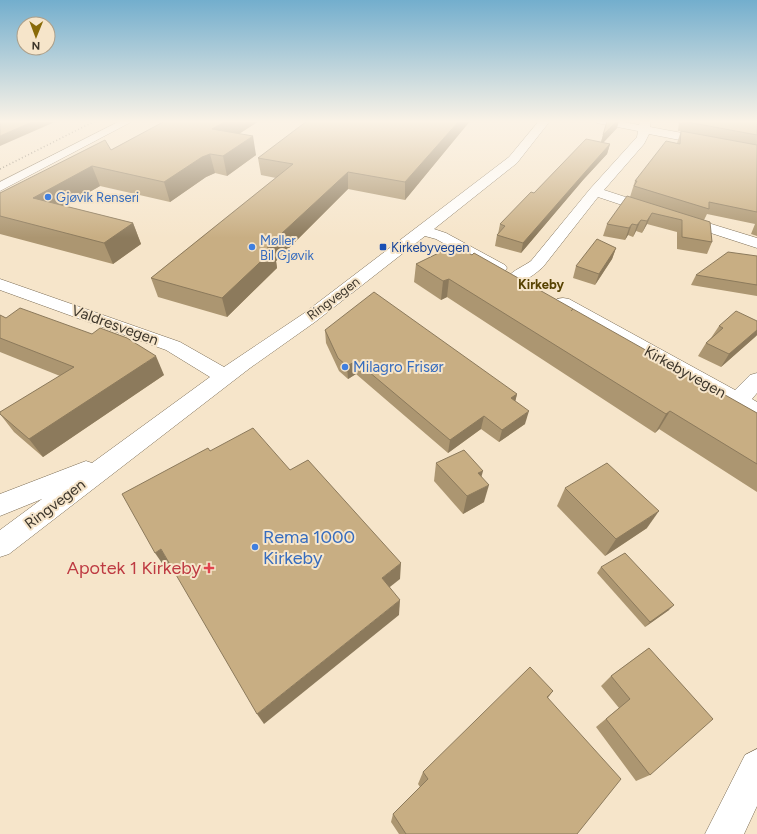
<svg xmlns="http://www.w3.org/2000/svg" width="757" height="834" viewBox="0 0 757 834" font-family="Figtree,sans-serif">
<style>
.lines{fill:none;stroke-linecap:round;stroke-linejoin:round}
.minor-casing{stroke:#7b6c54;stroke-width:1}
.major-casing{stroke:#7b6c54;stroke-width:1}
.minor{fill:#fff;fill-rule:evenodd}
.major{fill:#fff;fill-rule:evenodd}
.rail{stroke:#726859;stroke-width:1.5;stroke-dasharray:1 2.5;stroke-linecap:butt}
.wall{fill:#ac9671}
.shaded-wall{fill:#8c7a5c}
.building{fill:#c8ae83;stroke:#8c7a5c}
.shop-dot{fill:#3f7fe0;stroke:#f6e5ca;stroke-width:1.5}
.transit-dot{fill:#1a4fb4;stroke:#f6e5ca;stroke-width:1.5}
.health-dot{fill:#e0444e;stroke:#f6e5ca;stroke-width:1.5}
.labels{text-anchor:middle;stroke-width:4;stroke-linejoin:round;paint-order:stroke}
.far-shop-label{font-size:13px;fill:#366cbe;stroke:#f6e5ca;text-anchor:start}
.far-transit-label{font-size:13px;fill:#164399;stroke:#f6e5ca;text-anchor:start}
.far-neighbourhood-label{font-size:13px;font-weight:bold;fill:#594403;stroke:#f6e5ca}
.far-street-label{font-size:13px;fill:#3d362b;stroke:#f6e5ca}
.street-label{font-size:15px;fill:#3d362b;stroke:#f6e5ca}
.shop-label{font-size:15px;fill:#366cbe;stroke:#f6e5ca;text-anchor:start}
.near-shop-label{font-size:18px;fill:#366cbe;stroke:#f6e5ca;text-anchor:start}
.near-health-label{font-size:18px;fill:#be3a42;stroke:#f6e5ca;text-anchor:end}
</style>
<rect width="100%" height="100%" fill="#f6e5ca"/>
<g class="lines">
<g class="minor-casing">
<g id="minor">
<polygon points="539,121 550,121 517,163 434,229 446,233 505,265 507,268 505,271 499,273 493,271 436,239 425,236 315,322 250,368 9,554 0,557 0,530 42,499 0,516 0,494 78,464 86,461 92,463 210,377 166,350 0,290 0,279 180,342 224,367 303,314 492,170 509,157"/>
<path d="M596 121H618L639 125 640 121H650V127L757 147V155L649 134 644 144 604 190 656 207 658 210 656 213H646L598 197 543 267C534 275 523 284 510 281L508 277C512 271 524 266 531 261L590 189 637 137 638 131 597 123Z"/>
<polygon points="682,215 757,238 757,248 677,222 675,219 677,216"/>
<polygon points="563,298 569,299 735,390 750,375 757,373 757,393 752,399 757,402 757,420 749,418 557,307 554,303 557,299"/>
</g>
</g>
<g class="major-casing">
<g id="major">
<polygon points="120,121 133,121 0,191 0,182"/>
<polygon points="757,749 757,806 744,834 705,834 745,755"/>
</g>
</g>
<use href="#minor" class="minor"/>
<use href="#major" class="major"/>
<polyline class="rail" points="0,169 95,121"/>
</g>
<g class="wall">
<polygon points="165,121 259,121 239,134 256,155 227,176 215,173 206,177 170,202 100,186 65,206 133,223 141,244 113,264 0,234 0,193 111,150"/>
<polygon points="470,121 405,200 348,189 276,261 277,268 227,317 158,297 151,278 276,178 261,175 258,158"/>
<polygon points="607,121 617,128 603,143 610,144 607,154 583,180 521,253 495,246 497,235 498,234 500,224 534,193 601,142"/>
<polygon points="679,121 757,121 757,236 751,234 755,224 707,214 704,220 712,242 707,254 677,249 677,232 647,224 642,233 636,231 633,237 628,235 625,240 603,236 607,224 630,197 635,181 677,143 681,131 678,131"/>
<polygon points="616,248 612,259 595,285 573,278 576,266"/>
<polygon points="472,255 757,413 757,492 659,429 655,433 447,297 441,300 414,282 416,264"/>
<polygon points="757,256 757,296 691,285 696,275"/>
<polygon points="0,315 6,318 92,334 164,375 43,457 14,432 0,414 0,412 60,376 0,352"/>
<polygon points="757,321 757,335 755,337 721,367 698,356 706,343 711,338 719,326"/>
<polygon points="325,330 517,394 515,401 525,424 499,442 481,429 448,453 356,374 348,379 339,371 326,343"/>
<polygon points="436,463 481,476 484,502 463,514 434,481"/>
<polygon points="565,488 647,528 605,556 557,506"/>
<polygon points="601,567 669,610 645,627 597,573"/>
<polygon points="649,648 650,775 636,781 596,727 619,708 601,686 611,676"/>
<polygon points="553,691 548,698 577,834 399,834 391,822 393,814 420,787 418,784 423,772"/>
</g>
<g class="shaded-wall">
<polygon points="34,121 57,121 0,146 0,136"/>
<polygon points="226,121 259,121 216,148 212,129"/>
<polygon points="459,121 470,121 405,200 405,182"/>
<polygon points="617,121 619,121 617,128 600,146 603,135"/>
<polygon points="253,136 256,155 227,176 223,156"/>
<polygon points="610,144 607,154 583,180 521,253 523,243 586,171"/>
<polygon points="210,154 215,173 206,177 170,202 164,182 202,157"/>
<polygon points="92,166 100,186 43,219 33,198"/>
<polygon points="348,172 348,189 276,261 277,268 227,317 222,298 267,247"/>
<polygon points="652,213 647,224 642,233 647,221"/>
<polygon points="641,220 636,231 633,237 637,225"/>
<polygon points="133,223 141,244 113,264 104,243"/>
<polygon points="632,224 628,235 625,240 629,228"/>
<polygon points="616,248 612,259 595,285 599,274"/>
<polygon points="449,279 447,297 441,300 443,281"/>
<polygon points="757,330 757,335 755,337 721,367 729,354"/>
<polygon points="156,356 164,375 43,457 29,439"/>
<polygon points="356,361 356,374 348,379 347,366"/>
<polygon points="517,394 514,407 511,398"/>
<polygon points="529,411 525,424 499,442 502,430"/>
<polygon points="670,411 659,429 655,433 666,414"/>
<polygon points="484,416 481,429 448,453 450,440"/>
<polygon points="483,471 478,489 478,473"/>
<polygon points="489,485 484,502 463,514 467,496"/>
<polygon points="659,511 647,528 605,556 616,539"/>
<polygon points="161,549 171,566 166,569 155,553"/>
<polygon points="401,563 400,579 381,594 382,578"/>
<polygon points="400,600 399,615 264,724 257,714"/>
<polygon points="674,605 669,610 645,627 650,622"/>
</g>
<g class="building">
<polygon points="0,121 34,121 0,136"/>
<polygon points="165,121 226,121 212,129 253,136 223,156 210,154 202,157 164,182 92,166 33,198 133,223 104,243 0,216 0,193 105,140 111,150"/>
<polygon points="307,121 459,121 405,182 348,172 267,247 274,249 222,298 151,278 293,164 258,158"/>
<polygon points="607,121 617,121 603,135"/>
<polygon points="682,121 757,121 757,135"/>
<polygon points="681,131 757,145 757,212 709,202 709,209 634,186 637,181 635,181 666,141 680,144"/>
<polygon points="586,139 610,144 586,171 523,243 497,235 505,226 500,224 531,192 534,193"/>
<polygon points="627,196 710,222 712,242 682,237 682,220 652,213 647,221 641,220 637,225 632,224 629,228 607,224"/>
<polygon points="597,239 616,248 599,274 576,266"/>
<polygon points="455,245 472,255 474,253 573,309 571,311 573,309 757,413 757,464 670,411 666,414 449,279 443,281 416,264"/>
<polygon points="728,252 757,256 757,285 696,275"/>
<polygon points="374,292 517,394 511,398 529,411 502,430 484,416 450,440 356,361 347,366 338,358 325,330"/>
<polygon points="20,308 92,334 100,328 127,338 156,356 29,439 0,414 0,412 74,367 0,338 0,315 6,318"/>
<polygon points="736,311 757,321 757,330 729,354 706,343 723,328 719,326"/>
<polygon points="253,428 290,470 308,460 401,563 382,578 400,600 257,714 161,549 155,553 122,494 208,448 210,451"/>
<polygon points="464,450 483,471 478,473 489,485 467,496 436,463"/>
<polygon points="607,463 659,511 616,539 565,488"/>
<polygon points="625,553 674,605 650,622 601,567"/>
<polygon points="649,648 713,719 650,775 606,719 630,699 611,676"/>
<polygon points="530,667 553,691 547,697 621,779 577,834 406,834 393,814 428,779 423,772"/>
</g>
<linearGradient id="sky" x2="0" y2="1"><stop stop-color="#73aecd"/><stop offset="0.51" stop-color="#fbf3e7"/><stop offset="1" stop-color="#fbf3e7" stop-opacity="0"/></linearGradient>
<rect width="757" height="238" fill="url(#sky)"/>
<g class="shop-dot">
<circle cx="48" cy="197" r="4"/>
<circle cx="252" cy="247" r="4"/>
<circle cx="345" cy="367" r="4"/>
<circle cx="255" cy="547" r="4"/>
</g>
<rect class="transit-dot" x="379" y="243" width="8" height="8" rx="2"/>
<path class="health-dot" d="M207 562h4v4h4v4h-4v4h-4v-4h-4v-4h4z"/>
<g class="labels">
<g class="far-shop-label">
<text x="56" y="202">Gjøvik Renseri</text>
<text x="260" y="245">Møller<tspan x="260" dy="15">Bil Gjøvik</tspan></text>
</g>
<g class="far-transit-label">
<text x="391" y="252">Kirkebyvegen</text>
</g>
<g class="far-neighbourhood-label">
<text x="541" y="289">Kirkeby</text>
</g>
<g class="far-street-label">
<text transform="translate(333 298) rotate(-37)" y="5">Ringvegen</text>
</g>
<g class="street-label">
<text transform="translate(115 325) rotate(20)" y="5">Valdresvegen</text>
<text transform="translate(685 372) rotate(29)" y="5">Kirkebyvegen</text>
<text transform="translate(55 504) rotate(-37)" y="5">Ringvegen</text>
</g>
<g class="shop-label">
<text x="353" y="372">Milagro Frisør</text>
</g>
<g class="near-shop-label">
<text x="263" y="543">Rema 1000<tspan x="263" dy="21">Kirkeby</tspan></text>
</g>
<g class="near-health-label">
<text x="201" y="574">Apotek 1 Kirkeby</text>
</g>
</g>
<g transform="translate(36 36) rotate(181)"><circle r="19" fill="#f6e5ca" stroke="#ac9f8a"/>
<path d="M0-3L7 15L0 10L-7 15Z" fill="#896a08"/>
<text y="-6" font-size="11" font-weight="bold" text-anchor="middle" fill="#3d362b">N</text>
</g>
</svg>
